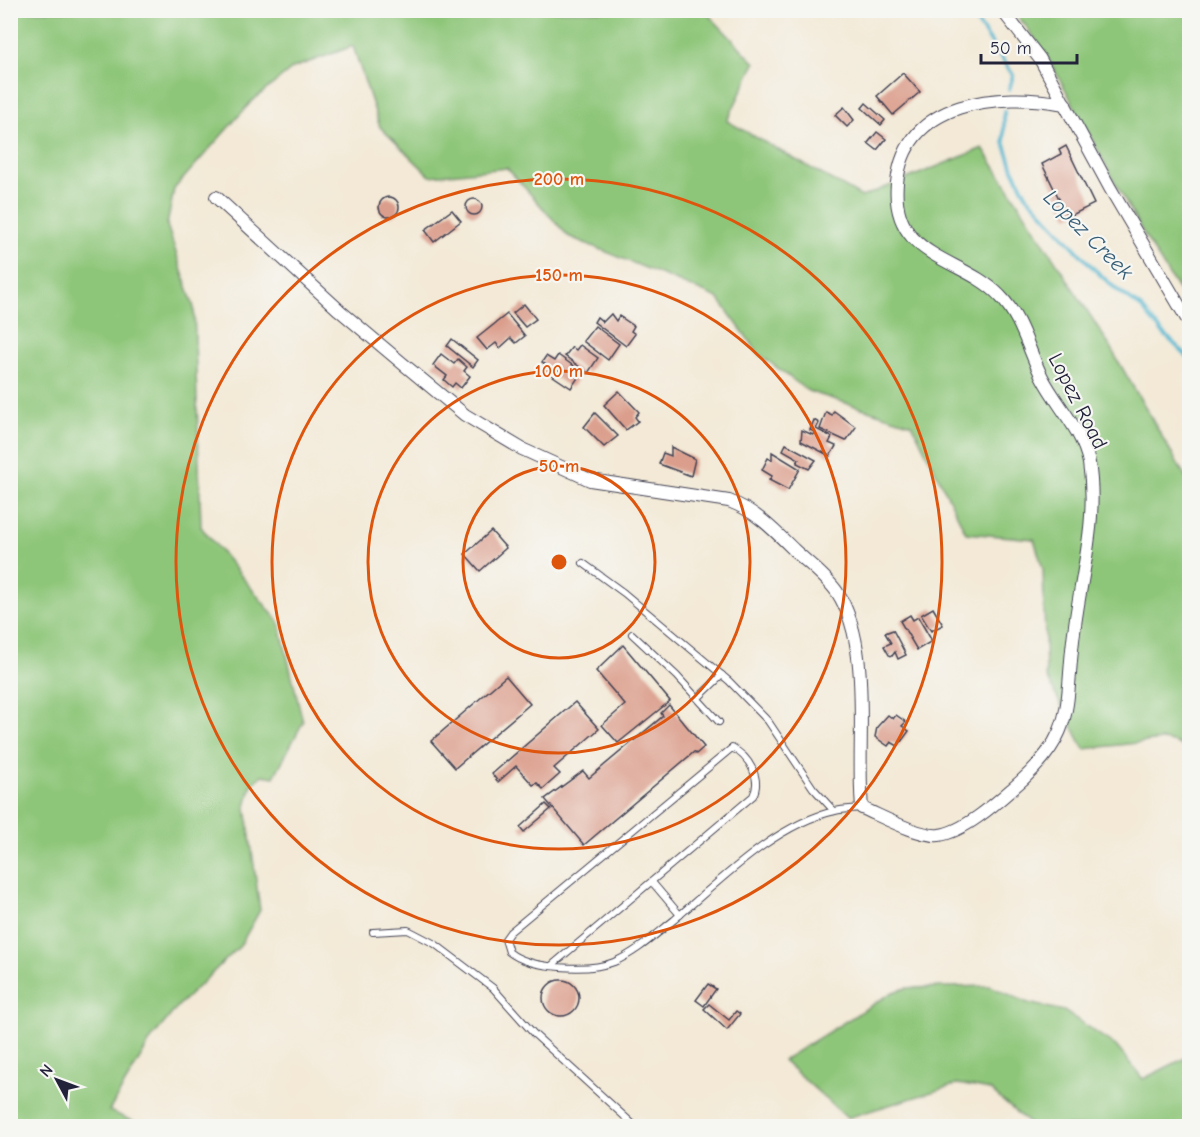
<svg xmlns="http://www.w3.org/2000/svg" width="1200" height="1137" viewBox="0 0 1200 1137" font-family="'Comic Neue',sans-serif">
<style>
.green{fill:#8ec679;stroke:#58745a;stroke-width:1.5}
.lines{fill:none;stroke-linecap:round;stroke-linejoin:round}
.stream{stroke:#4eb4cd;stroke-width:4}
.building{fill:#db9e8c}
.service-casing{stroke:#414052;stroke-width:8}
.minor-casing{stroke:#414052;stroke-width:14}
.service{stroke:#fff;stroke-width:6}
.minor{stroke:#fff;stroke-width:12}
.ring{fill:none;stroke:#de560e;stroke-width:3}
.labels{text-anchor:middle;stroke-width:4.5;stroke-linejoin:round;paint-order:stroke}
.street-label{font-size:21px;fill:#22223b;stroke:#f6f6f2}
.water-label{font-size:22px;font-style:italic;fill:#345c75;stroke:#f6f6f2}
.centre{fill:#de560e;stroke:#f6f6f2;stroke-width:3}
.ring-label{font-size:18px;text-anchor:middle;font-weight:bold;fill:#de560e;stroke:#f6f6f2;stroke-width:4.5;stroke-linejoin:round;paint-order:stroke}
</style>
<rect width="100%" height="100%" fill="#f6f6f2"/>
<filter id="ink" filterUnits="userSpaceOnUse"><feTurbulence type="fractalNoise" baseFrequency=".0167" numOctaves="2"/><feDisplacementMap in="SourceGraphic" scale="12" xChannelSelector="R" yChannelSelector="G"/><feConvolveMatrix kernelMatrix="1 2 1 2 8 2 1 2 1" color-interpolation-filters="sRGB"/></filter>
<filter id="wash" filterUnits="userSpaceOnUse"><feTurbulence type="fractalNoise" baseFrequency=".008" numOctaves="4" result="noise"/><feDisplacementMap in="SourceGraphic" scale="24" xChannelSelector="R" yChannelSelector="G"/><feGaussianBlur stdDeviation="1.35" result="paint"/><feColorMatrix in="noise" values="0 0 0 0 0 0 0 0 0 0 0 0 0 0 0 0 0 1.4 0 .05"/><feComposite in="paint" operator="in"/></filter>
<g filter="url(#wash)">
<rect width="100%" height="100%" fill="#f3e9d6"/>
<g class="green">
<polygon points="10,11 705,11 755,63 727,121 862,197 983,148 1106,340 1189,483 1189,750 1176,743 1163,740 1084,749 1046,676 1043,569 1034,539 966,533 912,424 808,391 759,354 718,298 568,236 507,168 430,176 380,127 353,46 293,68 251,102 174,189 167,225 194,308 201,527 279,622 303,722 274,777 262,775 251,786 246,807 260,910 240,946 179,1005 152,1038 109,1111 145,1126 11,1126"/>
<path d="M1013 11H1189V305C1147 246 1114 179 1079 115 1059 78 1041 41 1013 11Z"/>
<polygon points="990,986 1028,1003 1064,1011 1116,1046 1143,1079 1189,1056 1189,1126 1032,1126 990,1090 958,1084 847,1118 783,1060 893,992 907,988"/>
</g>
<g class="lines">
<g class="stream">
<polyline points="969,10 1013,75 1009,90"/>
<polyline points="1004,111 1004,142 1013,169 1026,195 1094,269 1117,290 1142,308 1161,331 1190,359"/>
</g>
</g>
<g id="blocks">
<g class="building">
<polygon points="903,73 920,92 893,115 877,96"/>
<polygon points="866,103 885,120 881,125 862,108"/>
<polygon points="844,107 854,120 847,127 835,115"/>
<polygon points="877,132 886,139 877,150 868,143"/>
<polygon points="1066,146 1094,204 1068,217 1042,164 1061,154 1059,150"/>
<circle cx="389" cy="207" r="10"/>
<circle cx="474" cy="207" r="8"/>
<polygon points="452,210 461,221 434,242 425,230"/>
<polygon points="524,304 536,319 525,327 513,313"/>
<polygon points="507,314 525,336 516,343 511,338 500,348 496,343 487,350 477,338"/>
<polygon points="611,314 616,321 619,316 634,326 631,331 635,334 626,346 594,322 597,317 603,322"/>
<polygon points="595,326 619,344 608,360 583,341"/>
<polygon points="452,339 478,360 473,367 447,346"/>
<polygon points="580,345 598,358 588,373 565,356 572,347 576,350"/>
<polygon points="441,354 454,364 458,359 467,367 464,371 470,376 461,388 455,383 452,387 444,380 447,376 433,365"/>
<polygon points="558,355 582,372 571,388 550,374 554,370 542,362 546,356 554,361"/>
<polygon points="619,391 639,412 635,417 638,421 626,430 604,405"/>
<polygon points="834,411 856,427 846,441 820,429 826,412 832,415"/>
<polygon points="595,413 618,436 604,447 584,427"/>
<polygon points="814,420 819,423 816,429 832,437 829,443 836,446 830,456 801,441 802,430 813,435 815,432 810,430"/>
<polygon points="786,444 816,460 809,469 797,463 799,459 783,450"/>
<polygon points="671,447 695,459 691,476 659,464 663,453 671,456"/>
<polygon points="772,452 800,469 788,490 769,480 772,476 762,470 768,458 772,460"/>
<polygon points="491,531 506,548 480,571 465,554"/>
<polygon points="933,608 943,625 931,631 921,615"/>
<polygon points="910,615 913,620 918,617 932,641 917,650 900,621"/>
<polygon points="893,630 906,655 898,659 895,652 892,656 889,655 884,646 891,643 885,633"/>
<polygon points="623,645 670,701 618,743 602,725 625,705 596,671"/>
<polygon points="506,676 530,704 455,768 431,741"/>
<polygon points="575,702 599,729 554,768 560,774 543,789 537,783 533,785 516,766 498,782 492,774"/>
<polygon points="669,705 704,747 696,754 694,752 584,845 545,799 583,771 589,778 663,716 661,713"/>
<polygon points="888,715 893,719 896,715 906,722 902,726 909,731 898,746 891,742 888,746 875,737 877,727"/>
<polygon points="546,804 551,809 524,832 520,827"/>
<circle cx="561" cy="998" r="18"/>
<polygon points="708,984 716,989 704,1006 696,1000"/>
<polygon points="709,1004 729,1020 736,1011 740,1014 727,1030 704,1009"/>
</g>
</g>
</g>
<g filter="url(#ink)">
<use href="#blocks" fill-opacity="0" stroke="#414052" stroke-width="1.5"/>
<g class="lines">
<g class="service-casing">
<g id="service">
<polyline points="583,563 624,593 729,681 768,721 813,788 834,811"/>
<polyline points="632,634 677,676 719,722"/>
<polyline points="698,698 722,675"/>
<polyline points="652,882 680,915"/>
<polyline points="373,932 408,930 435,944 493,988 534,1034 635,1126"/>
<path d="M551 966 753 796C762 779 749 756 732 748L510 932 505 939 509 952C530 969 589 972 614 962 637 952 655 935 674 920 719 882 775 824 835 811 843 809 853 809 862 808"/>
</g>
</g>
<g class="minor-casing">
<g id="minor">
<polyline points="1002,10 1040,59 1110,188 1190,324"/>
<path d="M216 197 339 310 402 363 465 415 522 449 590 480 729 501C756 511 774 530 794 550 808 563 826 576 837 592 873 647 856 743 862 808 881 816 919 837 939 835 963 832 994 805 1012 789 1081 731 1063 704 1075 625 1082 571 1098 518 1089 463 1083 431 1057 406 1042 377 1028 350 1022 318 1000 296 963 257 890 259 897 183 905 99 1000 92 1065 104"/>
</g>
</g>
<use href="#service" class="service"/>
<use href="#minor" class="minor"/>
</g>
</g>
<g class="ring">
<circle cx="559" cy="562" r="96"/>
<circle cx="559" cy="562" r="191"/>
<circle cx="559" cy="562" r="287"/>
<circle cx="559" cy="562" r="383"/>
</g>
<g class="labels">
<g class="street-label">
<text transform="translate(1078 401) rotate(63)" y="7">Lopez Road</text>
</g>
<g class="water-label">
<text transform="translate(1089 234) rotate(45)" y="8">Lopez Creek</text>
</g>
</g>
<circle cx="559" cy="562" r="9" class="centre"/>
<g class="ring-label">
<text x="559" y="185">200 m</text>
<text x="559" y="281">150 m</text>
<text x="559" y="377">100 m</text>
<text x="559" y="472">50 m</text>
</g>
<rect width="1200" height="1137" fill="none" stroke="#f6f6f2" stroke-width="36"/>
<g transform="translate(57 1080) rotate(311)" stroke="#f6f6f2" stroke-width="4.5" paint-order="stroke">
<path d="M0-4.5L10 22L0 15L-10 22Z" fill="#22223b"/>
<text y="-9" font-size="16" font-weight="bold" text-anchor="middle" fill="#22223b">N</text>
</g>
<path d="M981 54v9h96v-9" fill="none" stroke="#22223b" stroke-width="3"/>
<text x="990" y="54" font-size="18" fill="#22223b" stroke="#f6f6f2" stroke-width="4.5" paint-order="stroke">50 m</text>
</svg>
